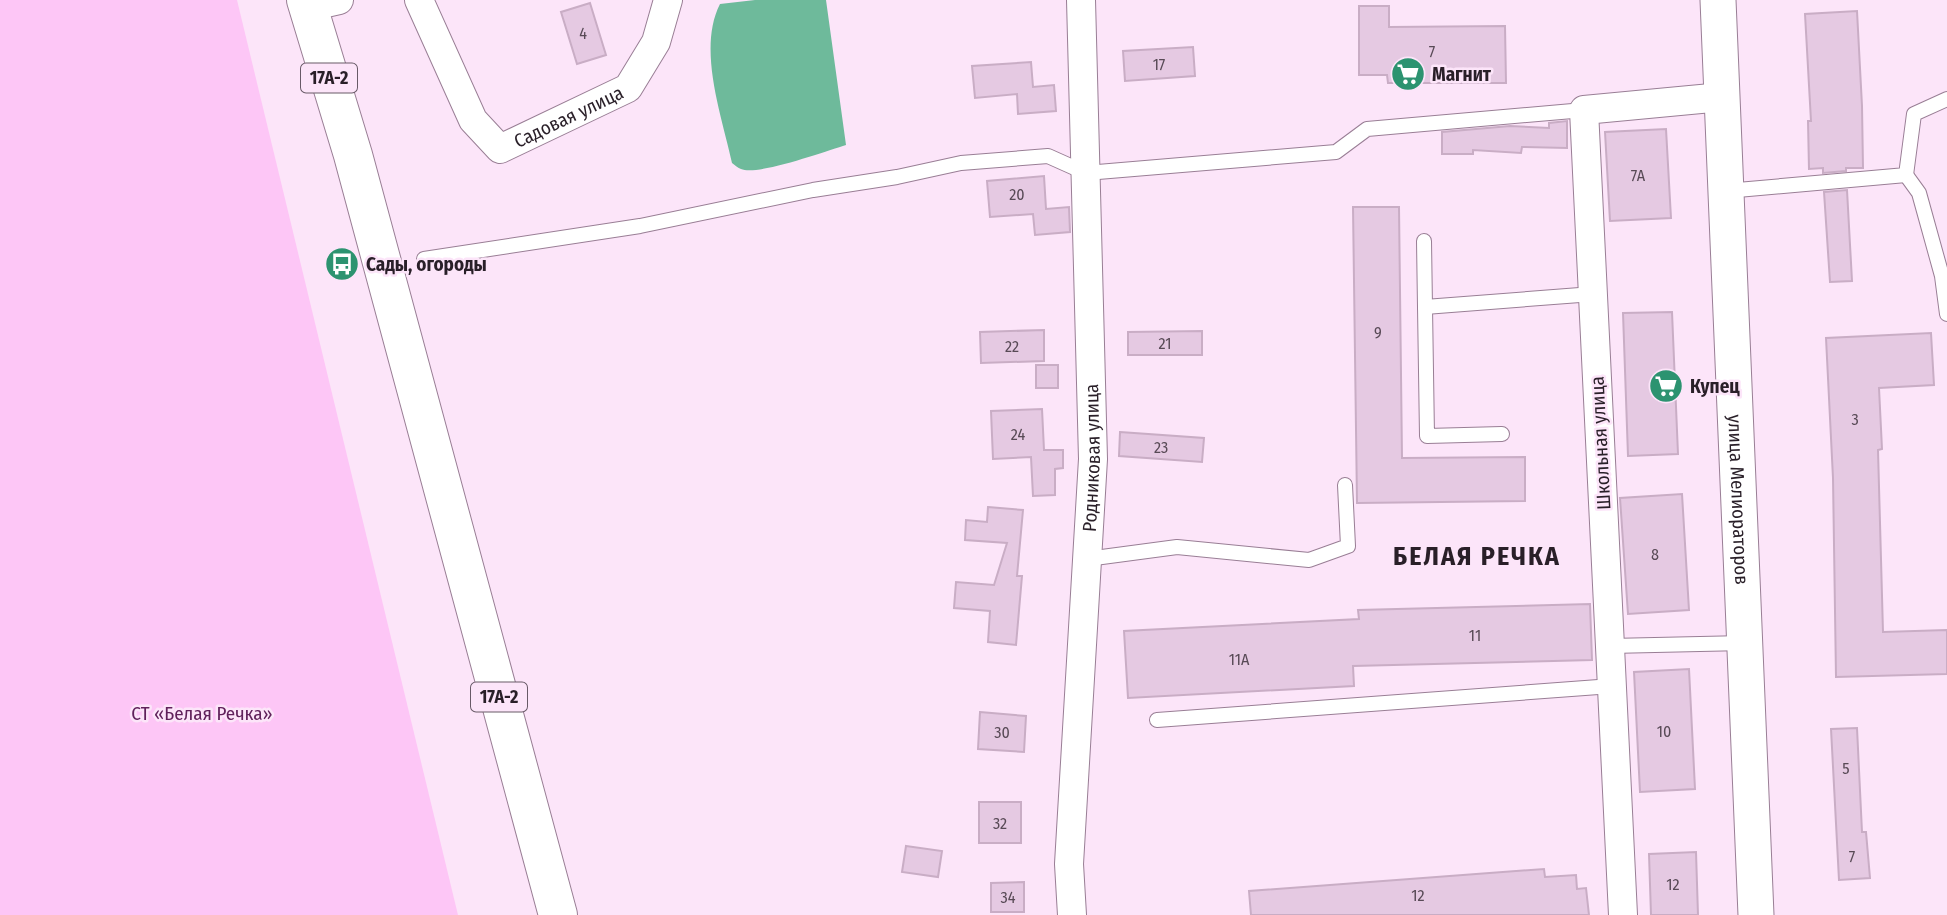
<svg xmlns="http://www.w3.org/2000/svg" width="1947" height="915" viewBox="0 0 1947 915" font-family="'Fira Sans Condensed',sans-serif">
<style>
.green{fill:#fdc6f6}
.water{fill:#6eba9b}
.building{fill:#e5c9e2;stroke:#c9adc5;stroke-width:2}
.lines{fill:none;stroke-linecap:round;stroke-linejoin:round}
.service-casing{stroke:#997e95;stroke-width:16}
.minor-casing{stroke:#997e95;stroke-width:30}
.tertiary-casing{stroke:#997e95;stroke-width:37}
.primary-casing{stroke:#997e95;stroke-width:40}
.service{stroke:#fff;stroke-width:14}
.minor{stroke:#fff;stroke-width:28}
.tertiary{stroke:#fff;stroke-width:35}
.primary{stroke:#fff;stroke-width:38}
.labels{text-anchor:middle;stroke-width:5;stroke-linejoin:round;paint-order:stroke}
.number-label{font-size:16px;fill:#584a56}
.shield{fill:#fce5f9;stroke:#685a67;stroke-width:2}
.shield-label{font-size:18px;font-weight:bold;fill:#291f28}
.poi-label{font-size:19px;font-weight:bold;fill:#291f28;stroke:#fce5f9;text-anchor:start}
.street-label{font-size:19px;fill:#291f28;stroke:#fce5f9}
.park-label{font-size:19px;fill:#60215b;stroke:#fce5f9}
.district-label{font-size:26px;font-weight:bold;letter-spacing:2px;fill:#291f28;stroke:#fce5f9}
</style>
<rect width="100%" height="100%" fill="#fce5f9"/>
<polygon class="green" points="0,0 237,0 458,915 0,915"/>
<path class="water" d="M755 0H826L846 145C826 151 758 176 741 169 738 168 735 165 732 163 722 116 697 49 720 4Z"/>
<g class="building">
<polygon points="590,3 606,55 577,64 561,12"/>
<polygon points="1359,6 1389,6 1389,27 1505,26 1506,83 1388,83 1387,75 1359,75"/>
<polygon points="1857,11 1862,106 1863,168 1846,168 1846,171 1823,173 1823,168 1809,169 1808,121 1811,121 1805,14"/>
<polygon points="1193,47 1195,76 1125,81 1123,51"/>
<polygon points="1031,62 1033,87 1054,85 1056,111 1018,114 1017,94 975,98 972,66"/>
<polygon points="1567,121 1567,148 1522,147 1521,153 1473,150 1473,154 1442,154 1442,132 1510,126 1549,128 1549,123"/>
<polygon points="1666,129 1671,218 1610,221 1605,132"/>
<polygon points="1044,176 1046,209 1069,207 1070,232 1035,235 1033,214 990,217 987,181"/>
<polygon points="1847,190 1852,281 1830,282 1824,192"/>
<polygon points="1353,207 1399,207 1402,458 1525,457 1525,501 1357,503"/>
<polygon points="1672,312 1678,454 1628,456 1623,313"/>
<polygon points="1044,330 1044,361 981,363 980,332"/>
<polygon points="1202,331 1202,355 1128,355 1128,332"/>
<polygon points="1931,333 1934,385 1879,388 1882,449 1878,450 1883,632 1947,630 1947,674 1836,677 1833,478 1826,338"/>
<rect x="1036" y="365" width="22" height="23"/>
<polygon points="1042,409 1044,450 1063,450 1063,468 1055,469 1055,495 1033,496 1031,457 993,459 991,411"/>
<polygon points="1120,432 1204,438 1202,462 1119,456"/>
<polygon points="1682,494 1689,610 1628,614 1620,498"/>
<polygon points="988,507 1023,510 1017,576 1022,576 1016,645 988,642 990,611 954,608 956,582 994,585 1007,543 965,540 966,520 987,522"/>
<polygon points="1590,604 1592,660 1353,666 1354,686 1128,698 1124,631 1359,619 1358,610"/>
<polygon points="1689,669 1695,789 1640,792 1634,672"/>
<polygon points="980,712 1026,716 1024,752 978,749"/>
<polygon points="1857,728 1862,832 1866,832 1870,878 1839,880 1831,729"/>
<rect x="979" y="802" width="42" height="41"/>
<polygon points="906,846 942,851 938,877 902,872"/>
<polygon points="1696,852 1698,915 1651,915 1649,854"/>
<polygon points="1544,869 1545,877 1576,875 1577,889 1586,888 1589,915 1251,915 1249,891"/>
<polygon points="1024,882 1024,912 991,912 991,883"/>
</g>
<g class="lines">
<g class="service-casing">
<g id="service">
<polyline points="1906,175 1919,193 1942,276 1947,314"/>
<polyline points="1726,191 1906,175 1914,114 1947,99"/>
<polyline points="1424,241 1425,307"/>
<polyline points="424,259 640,226 813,190 897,177 961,163 1048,156 1086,173 1336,152 1367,129 1584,110"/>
<polyline points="1502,434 1427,436 1425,307 1593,294"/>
<polyline points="1087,559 1177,547 1309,560 1348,546 1345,485"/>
<polyline points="1610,646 1745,643"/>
<polyline points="1157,720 1612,686"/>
</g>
</g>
<g class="minor-casing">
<g id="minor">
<path id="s1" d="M419 0 473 120 500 149 628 88 656 42 668 0"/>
<polyline points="308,7 339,0"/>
<path id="s2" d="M1072 915 1069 864 1093 459 1081 0"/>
<polyline points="1623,915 1584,110 1722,97"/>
</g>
</g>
<g class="tertiary-casing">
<g id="tertiary">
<path id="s3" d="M1718 0 1756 915"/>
</g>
</g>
<g class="primary-casing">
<polyline id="primary" points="306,0 353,155 558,915"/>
</g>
<use href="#service" class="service"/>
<use href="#minor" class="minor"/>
<use href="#tertiary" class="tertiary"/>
<use href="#primary" class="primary"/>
</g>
<defs>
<g id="supermarket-disc" transform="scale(1.75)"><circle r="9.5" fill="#2c9370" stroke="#fce5f9"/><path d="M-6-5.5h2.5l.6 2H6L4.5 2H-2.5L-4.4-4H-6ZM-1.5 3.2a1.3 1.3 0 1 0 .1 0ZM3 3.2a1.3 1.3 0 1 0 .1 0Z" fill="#fff"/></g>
<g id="bus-disc" transform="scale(1.75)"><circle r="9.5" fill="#2c9370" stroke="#fce5f9"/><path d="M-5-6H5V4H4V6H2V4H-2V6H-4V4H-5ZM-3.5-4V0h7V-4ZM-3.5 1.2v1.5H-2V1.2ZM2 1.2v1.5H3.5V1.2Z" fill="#fff"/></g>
</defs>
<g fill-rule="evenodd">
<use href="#supermarket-disc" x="1408" y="74"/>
<use href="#bus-disc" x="342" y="264"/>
<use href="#supermarket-disc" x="1666" y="386"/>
</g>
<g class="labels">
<g class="number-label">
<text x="583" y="39">4</text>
<text x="1432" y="57">7</text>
<text x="1159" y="70">17</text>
<text x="1638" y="181">7А</text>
<text x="1017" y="200">20</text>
<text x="1378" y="338">9</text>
<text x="1165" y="349">21</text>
<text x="1012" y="352">22</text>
<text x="1855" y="425">3</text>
<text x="1018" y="440">24</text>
<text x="1161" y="453">23</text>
<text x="1655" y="560">8</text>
<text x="1475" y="641">11</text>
<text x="1239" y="665">11А</text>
<text x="1664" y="737">10</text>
<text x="1002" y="738">30</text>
<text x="1846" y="774">5</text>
<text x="1000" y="829">32</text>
<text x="1852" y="862">7</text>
<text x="1673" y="890">12</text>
<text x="1418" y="901">12</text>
<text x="1008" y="903">34</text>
</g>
<g class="shield">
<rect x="301" y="63.5" width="56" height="29" rx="5"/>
<rect x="471" y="682.5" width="56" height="29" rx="5"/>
</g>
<g class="shield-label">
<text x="329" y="84">17А-2</text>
<text x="499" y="703">17А-2</text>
</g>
<g class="poi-label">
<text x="1432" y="81">Магнит</text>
<text x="366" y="271">Сады, огороды</text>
<text x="1690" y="393">Купец</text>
</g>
<g class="street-label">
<text dy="7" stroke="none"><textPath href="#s1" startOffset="247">Садовая улица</textPath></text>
<text transform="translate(1600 443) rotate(-93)" y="7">Школьная улица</text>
<text dy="7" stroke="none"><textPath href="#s2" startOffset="458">Родниковая улица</textPath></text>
<text dy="7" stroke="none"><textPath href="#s3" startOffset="500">улица Мелиораторов</textPath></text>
</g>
<g class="park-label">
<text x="202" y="720">СТ «Белая Речка»</text>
</g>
<g class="district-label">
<text x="1477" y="565">БЕЛАЯ РЕЧКА</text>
</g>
</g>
</svg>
